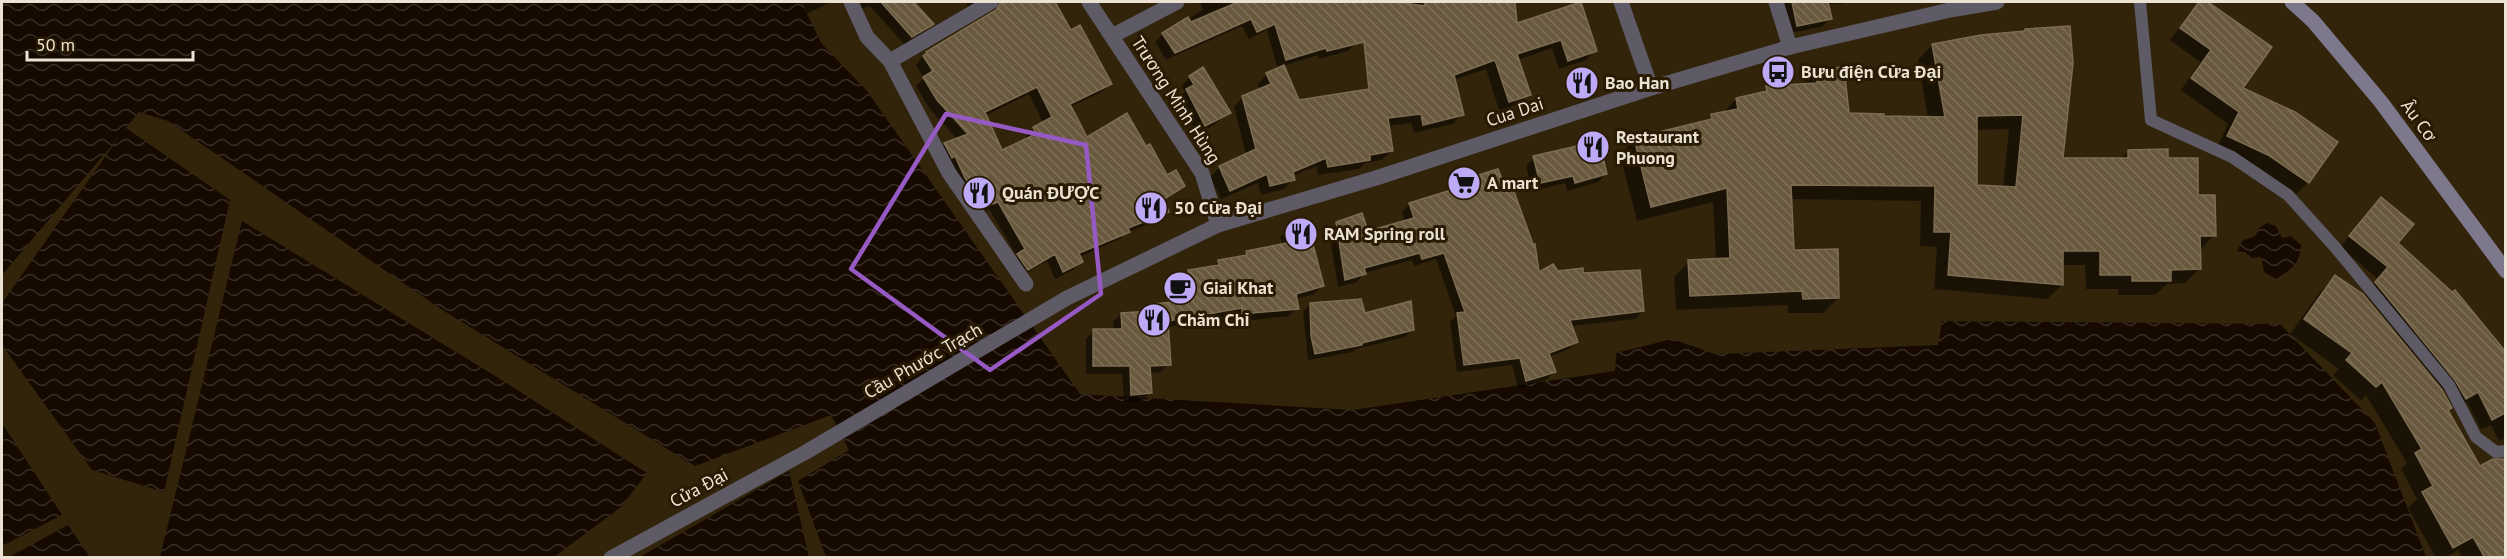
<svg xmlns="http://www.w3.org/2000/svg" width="2507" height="559" viewBox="0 0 2507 559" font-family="'PT Sans',sans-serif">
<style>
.water{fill:url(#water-waves)}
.shadow{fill:#0007;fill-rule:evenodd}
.building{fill:url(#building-back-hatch);stroke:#7c6c52;stroke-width:1.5;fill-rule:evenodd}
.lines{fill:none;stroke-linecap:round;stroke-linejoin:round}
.service{stroke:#5e5b67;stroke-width:12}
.minor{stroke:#5e5b67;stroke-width:15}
.tertiary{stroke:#5e5b67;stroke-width:15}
.secondary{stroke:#7d788c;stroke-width:15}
.marked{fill:none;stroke:#975ac4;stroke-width:4.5;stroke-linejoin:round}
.labels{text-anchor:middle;stroke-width:6;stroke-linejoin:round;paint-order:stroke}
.poi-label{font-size:18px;font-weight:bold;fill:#ebe2d4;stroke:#281a03;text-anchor:start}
.street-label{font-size:18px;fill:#ebe2d4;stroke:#281a03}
</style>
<defs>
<pattern id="water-waves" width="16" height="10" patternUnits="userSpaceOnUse" patternTransform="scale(1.5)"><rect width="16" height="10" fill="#160a00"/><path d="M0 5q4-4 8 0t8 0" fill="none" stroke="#382d24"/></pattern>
<pattern id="building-back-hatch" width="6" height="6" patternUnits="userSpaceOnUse" patternTransform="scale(1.5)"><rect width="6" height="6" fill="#67583e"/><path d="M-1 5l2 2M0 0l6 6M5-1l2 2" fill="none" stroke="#7d7059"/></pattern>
</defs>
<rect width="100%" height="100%" fill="#32240b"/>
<g class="water">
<polygon points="2,2 801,2 822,44 867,91 1080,394 1353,410 1615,371 1616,353 1672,339 1715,354 1938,345 1942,321 2280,324 2375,423 2426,557 826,557 798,481 849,450 831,415 695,466 441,309 168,121 139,112 126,128 230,200 164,492 92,470 2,345 2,303 119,137 2,275"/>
<polygon points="242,221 497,377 647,473 621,507 554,557 160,557"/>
<path d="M2267 223 2276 226 2282 238 2291 236 2301 245C2300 264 2292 269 2276 279L2264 272 2261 257 2252 258 2245 252 2237 251 2242 241 2255 236 2259 228Z"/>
<polygon points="2,423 62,515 2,546"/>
<polygon points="789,471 809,557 640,557"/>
<polygon points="68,525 90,557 9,557"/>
</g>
<g class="shadow">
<polygon points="802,2 831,2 807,14"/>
<polygon points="849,2 912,2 932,24 924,32 904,44 870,6 854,11"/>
<polygon points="966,2 978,2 968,6"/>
<path d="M985 2H1054L1070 32 1110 84 1102 92 1070 107 1086 139 1146 148 1167 177 1183 185 1163 201 1167 212 1159 220 1126 233 1120 239 1079 257 1081 262 1073 270 1055 279 1047 261 1020 277 1010 263 1017 256 989 209 976 214 937 152 945 144 957 139 929 108 916 86 924 78 916 65 919 61 926 53 991 15 993 12 991 5ZM1029 94 1043 123 1026 136 1027 140 1001 152 985 116Z"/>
<polygon points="1200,2 1337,2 1356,43 1348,51 1319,59 1318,55 1283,66 1298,102 1364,92 1374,84 1357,8 1363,2 1387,2 1412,5 1413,2 1513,2 1516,25 1595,50 1586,60 1559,69 1552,48 1518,60 1529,94 1519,104 1499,110 1486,69 1453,80 1462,114 1453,124 1414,133 1411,123 1388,126 1392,151 1382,160 1365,163 1359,169 1318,175 1317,166 1292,176 1293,179 1284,189 1261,195 1258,183 1221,199 1210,177 1220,167 1246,155 1234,107 1243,97 1260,90 1258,84 1267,74 1278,70 1267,30 1249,39 1242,26 1166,60 1155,42 1163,34 1203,10"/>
<polygon points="1776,2 1844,2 1842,4 1827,4 1830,19 1822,27 1789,33"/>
<polygon points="2200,2 2206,2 2270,47 2241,88 2335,142 2308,182 2296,194 2257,166 2217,148 2228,124 2181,90 2200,62 2170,40"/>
<path d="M2026 30 2062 160 2120 159 2129 151 2167 159 2197 197 2214 235 2199 251V269L2185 283 2167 284 2155 295H2118V289H2086L2085 265H2062V285L2047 299 1934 289 1937 247 1920 246 1921 201 1790 199 1793 252 1838 298 1823 313H1788V305L1676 310 1674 277 1689 262 1716 261 1713 202 1637 221 1620 154 1635 140 1706 122 1712 116 1722 114 1736 99 1761 94 1767 88 1802 85 1817 71 1847 115 1928 118 1918 60 1932 45 2023 33ZM2009 129 2003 188 1975 187 1976 130Z"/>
<polygon points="1190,77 1229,113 1208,129 1207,127 1196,133 1179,99 1185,92 1181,86"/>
<polygon points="1534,158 1606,174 1598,182 1567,191 1565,183 1532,191 1526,166"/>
<polygon points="1460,182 1538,274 1582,275 1643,311 1635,319 1571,326 1577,341 1569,349 1549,357 1554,372 1546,380 1518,388 1512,365 1457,372 1450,322 1456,316 1436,259 1414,266 1412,260 1364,273 1357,282 1338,287 1329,232 1337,224 1367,232 1405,222 1402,212 1410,204 1452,190"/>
<polygon points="2381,199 2396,243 2501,348 2506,357 2506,438 2499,441 2491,425 2481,429 2467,402 2455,409 2445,391 2365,294 2378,279 2340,247"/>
<polygon points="1288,229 1322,286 1314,294 1295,299 1297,308 1289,316 1235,322 1234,315 1167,327 1169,364 1161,372 1149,373 1150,393 1142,401 1124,402 1122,374 1086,374 1086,339 1094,331 1114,331 1113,322 1121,314 1146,313 1153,305 1185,302 1181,280 1189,272 1213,267 1219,261 1242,257 1247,253 1283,245 1280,237"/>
<polygon points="2335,277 2447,410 2479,468 2497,461 2506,476 2506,558 2462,558 2458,550 2445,558 2436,558 2408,508 2417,499 2401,469 2407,463 2366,395 2361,401 2333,375 2339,369 2290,334 2320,292"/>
<polygon points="1311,304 1363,315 1412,329 1405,337 1356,349 1353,352 1308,360 1303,311"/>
</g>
<g class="building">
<polygon points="881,2 914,2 934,24 912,37"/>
<path d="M1001 2H1055L1071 30 1080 25 1112 84 1070 104 1087 137 1127 113 1146 146 1150 144 1167 175 1176 170 1185 186 1164 199 1169 212 1128 228 1130 232 1079 253 1083 262 1063 272 1055 254 1028 270 1017 254 1025 249 998 202 984 207 965 178 955 156 952 158 944 143 968 134 937 100 923 77 933 71 923 56 927 53 926 52 996 10ZM1037 87 1052 117 1033 127 1036 134 1002 150 985 112Z"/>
<polygon points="1238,2 1397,2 1425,6 1424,2 1515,2 1517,23 1581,2 1597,51 1568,61 1561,40 1517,54 1531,95 1509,102 1495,60 1454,75 1464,115 1423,125 1421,114 1388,118 1393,151 1370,155 1370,160 1328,167 1326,158 1293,172 1295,180 1270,186 1267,174 1230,191 1219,166 1256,149 1242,96 1271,84 1266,73 1284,65 1299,100 1369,89 1364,42 1327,51 1326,48 1286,60 1275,24 1257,32 1251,19 1175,53 1162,33 1188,17 1191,22"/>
<polygon points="1792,2 1828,2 1832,19 1797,26"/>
<polygon points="2199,2 2208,2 2272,47 2243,88 2295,112 2338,142 2309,183 2268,155 2227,136 2239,112 2191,78 2211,50 2180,28"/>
<path d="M2070 26 2073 63 2063 158H2128V150L2168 149V158H2198V195H2215L2216 236H2200L2201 269 2171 270V281H2132V275H2100V251H2063V285L1948 275 1951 232H1934L1935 186 1791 185 1794 250 1838 249 1839 298 1803 299 1802 291 1690 296 1688 260 1730 258 1727 188 1651 207 1634 138 1712 119 1711 114 1738 109 1736 98 1767 91 1766 86 1817 83 1816 69 1844 67 1849 113 1884 114V116L1945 117 1932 44 1981 35 2025 31V29ZM2023 115 2016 187 1977 185V116Z"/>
<polygon points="1203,67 1231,113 1205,126 1186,89 1194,85 1189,76"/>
<polygon points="1599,141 1607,174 1575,183 1573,176 1540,183 1533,156"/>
<polygon points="1498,169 1506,189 1512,186 1533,244 1535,244 1539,272 1553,264 1558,271 1583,268 1583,273 1640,270 1644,311 1570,320 1578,342 1549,353 1556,372 1526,381 1520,358 1464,365 1457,313 1465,312 1444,253 1422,259 1420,253 1364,268 1366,274 1345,280 1336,222 1362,213 1368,231 1414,218 1409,203 1461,187 1459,181"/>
<polygon points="2381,197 2414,224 2398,243 2452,292 2455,290 2505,351 2505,413 2492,420 2478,392 2466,399 2455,380 2375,282 2388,267 2349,236"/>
<polygon points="1307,222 1324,286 1296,294 1299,309 1242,314 1242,308 1168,321 1171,365 1150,366 1152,393 1131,395 1130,366 1093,366 1093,329 1122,329 1121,313 1153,311 1153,304 1194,300 1188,270 1219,265 1218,260 1247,255 1246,251 1292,242 1288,228"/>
<polygon points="2335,275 2363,294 2442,390 2452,408 2448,410 2480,466 2493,459 2505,459 2505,558 2485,558 2473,537 2453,548 2422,492 2433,486 2415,453 2422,449 2382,382 2376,387 2346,360 2352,353 2304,319"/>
<polygon points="1361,299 1365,313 1411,301 1414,330 1362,343 1362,345 1315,354 1311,336 1310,303"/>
</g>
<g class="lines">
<polyline class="service" points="2140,2 2151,120 2232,157 2288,195 2335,247 2449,385 2476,437 2496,452 2506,451"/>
<g class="minor">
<polyline points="851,2 867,37 890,61 949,173 1026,284"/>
<polyline points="1621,2 1651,88"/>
<polyline points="1776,2 1790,47"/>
<polyline points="1112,36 1177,2"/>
<polyline points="890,61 991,2"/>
</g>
<g class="tertiary">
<polyline points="1089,2 1202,173 1218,225"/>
<polyline points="611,558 806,452 1067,298 1218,225 1376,178 1651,88 1790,47 1950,10 1997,2"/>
</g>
<polyline class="secondary" points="2292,2 2313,21 2381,102 2506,271"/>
</g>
<path class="marked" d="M946 114 1086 145 1101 294 990 370 851 269Z"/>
<defs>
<g id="bus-disc" transform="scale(1.725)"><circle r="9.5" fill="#bda9f5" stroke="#281a03"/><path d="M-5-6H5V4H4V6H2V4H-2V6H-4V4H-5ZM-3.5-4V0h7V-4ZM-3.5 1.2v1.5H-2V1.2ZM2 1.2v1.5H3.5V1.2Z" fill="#111"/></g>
<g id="restaurant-disc" transform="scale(1.725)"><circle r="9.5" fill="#bda9f5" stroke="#281a03"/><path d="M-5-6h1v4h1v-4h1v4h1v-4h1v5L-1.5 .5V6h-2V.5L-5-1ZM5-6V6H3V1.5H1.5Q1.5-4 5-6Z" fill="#111"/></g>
<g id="supermarket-disc" transform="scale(1.725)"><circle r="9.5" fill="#bda9f5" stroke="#281a03"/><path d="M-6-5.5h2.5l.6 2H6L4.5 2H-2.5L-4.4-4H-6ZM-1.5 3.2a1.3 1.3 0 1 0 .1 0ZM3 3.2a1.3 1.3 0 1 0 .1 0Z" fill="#111"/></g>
<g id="cafe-disc" transform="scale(1.725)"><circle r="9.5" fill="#bda9f5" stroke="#281a03"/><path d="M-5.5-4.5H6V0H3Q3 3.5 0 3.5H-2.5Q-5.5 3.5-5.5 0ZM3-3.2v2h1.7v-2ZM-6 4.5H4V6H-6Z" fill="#111"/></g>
</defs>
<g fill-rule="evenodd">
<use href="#bus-disc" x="1778" y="72"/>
<use href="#restaurant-disc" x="1582" y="83"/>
<use href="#restaurant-disc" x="1593" y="147"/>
<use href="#supermarket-disc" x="1464" y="183"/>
<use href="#restaurant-disc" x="979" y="193"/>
<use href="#restaurant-disc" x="1151" y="208"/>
<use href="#restaurant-disc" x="1301" y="234"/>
<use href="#cafe-disc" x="1180" y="288"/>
<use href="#restaurant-disc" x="1154" y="320"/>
</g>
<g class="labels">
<g class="poi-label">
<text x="1801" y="78">Bưu điện Cửa Đại</text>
<text x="1605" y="89">Bao Han</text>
<text x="1616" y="143">Restaurant<tspan x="1616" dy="21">Phuong</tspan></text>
<text x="1487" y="189">A mart</text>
<text x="1002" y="199">Quán ĐƯỢC</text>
<text x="1174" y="214">50 Cửa Đại</text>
<text x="1324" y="240">RAM Spring roll</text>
<text x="1203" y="294">Giai Khat</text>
<text x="1177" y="326">Chăm Chỉ</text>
</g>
<g class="street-label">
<text transform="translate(1176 100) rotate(57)" y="6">Trương Minh Hùng</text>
<text transform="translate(1515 112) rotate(-18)" y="6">Cua Dai</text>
<text transform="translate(2419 121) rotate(54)" y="6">Âu Cơ</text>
<text transform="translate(923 361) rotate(-30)" y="6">Cầu Phước Trạch</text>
<text transform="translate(699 488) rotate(-28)" y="6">Cửa Đại</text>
</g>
</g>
<rect width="2507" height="559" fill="none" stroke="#ebe2d4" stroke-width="6"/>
<path d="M27 51v9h166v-9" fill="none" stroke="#ebe2d4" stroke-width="3"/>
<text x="36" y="51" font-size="18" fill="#ebe2d4" stroke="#281a03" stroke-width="4.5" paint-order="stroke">50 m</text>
</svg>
